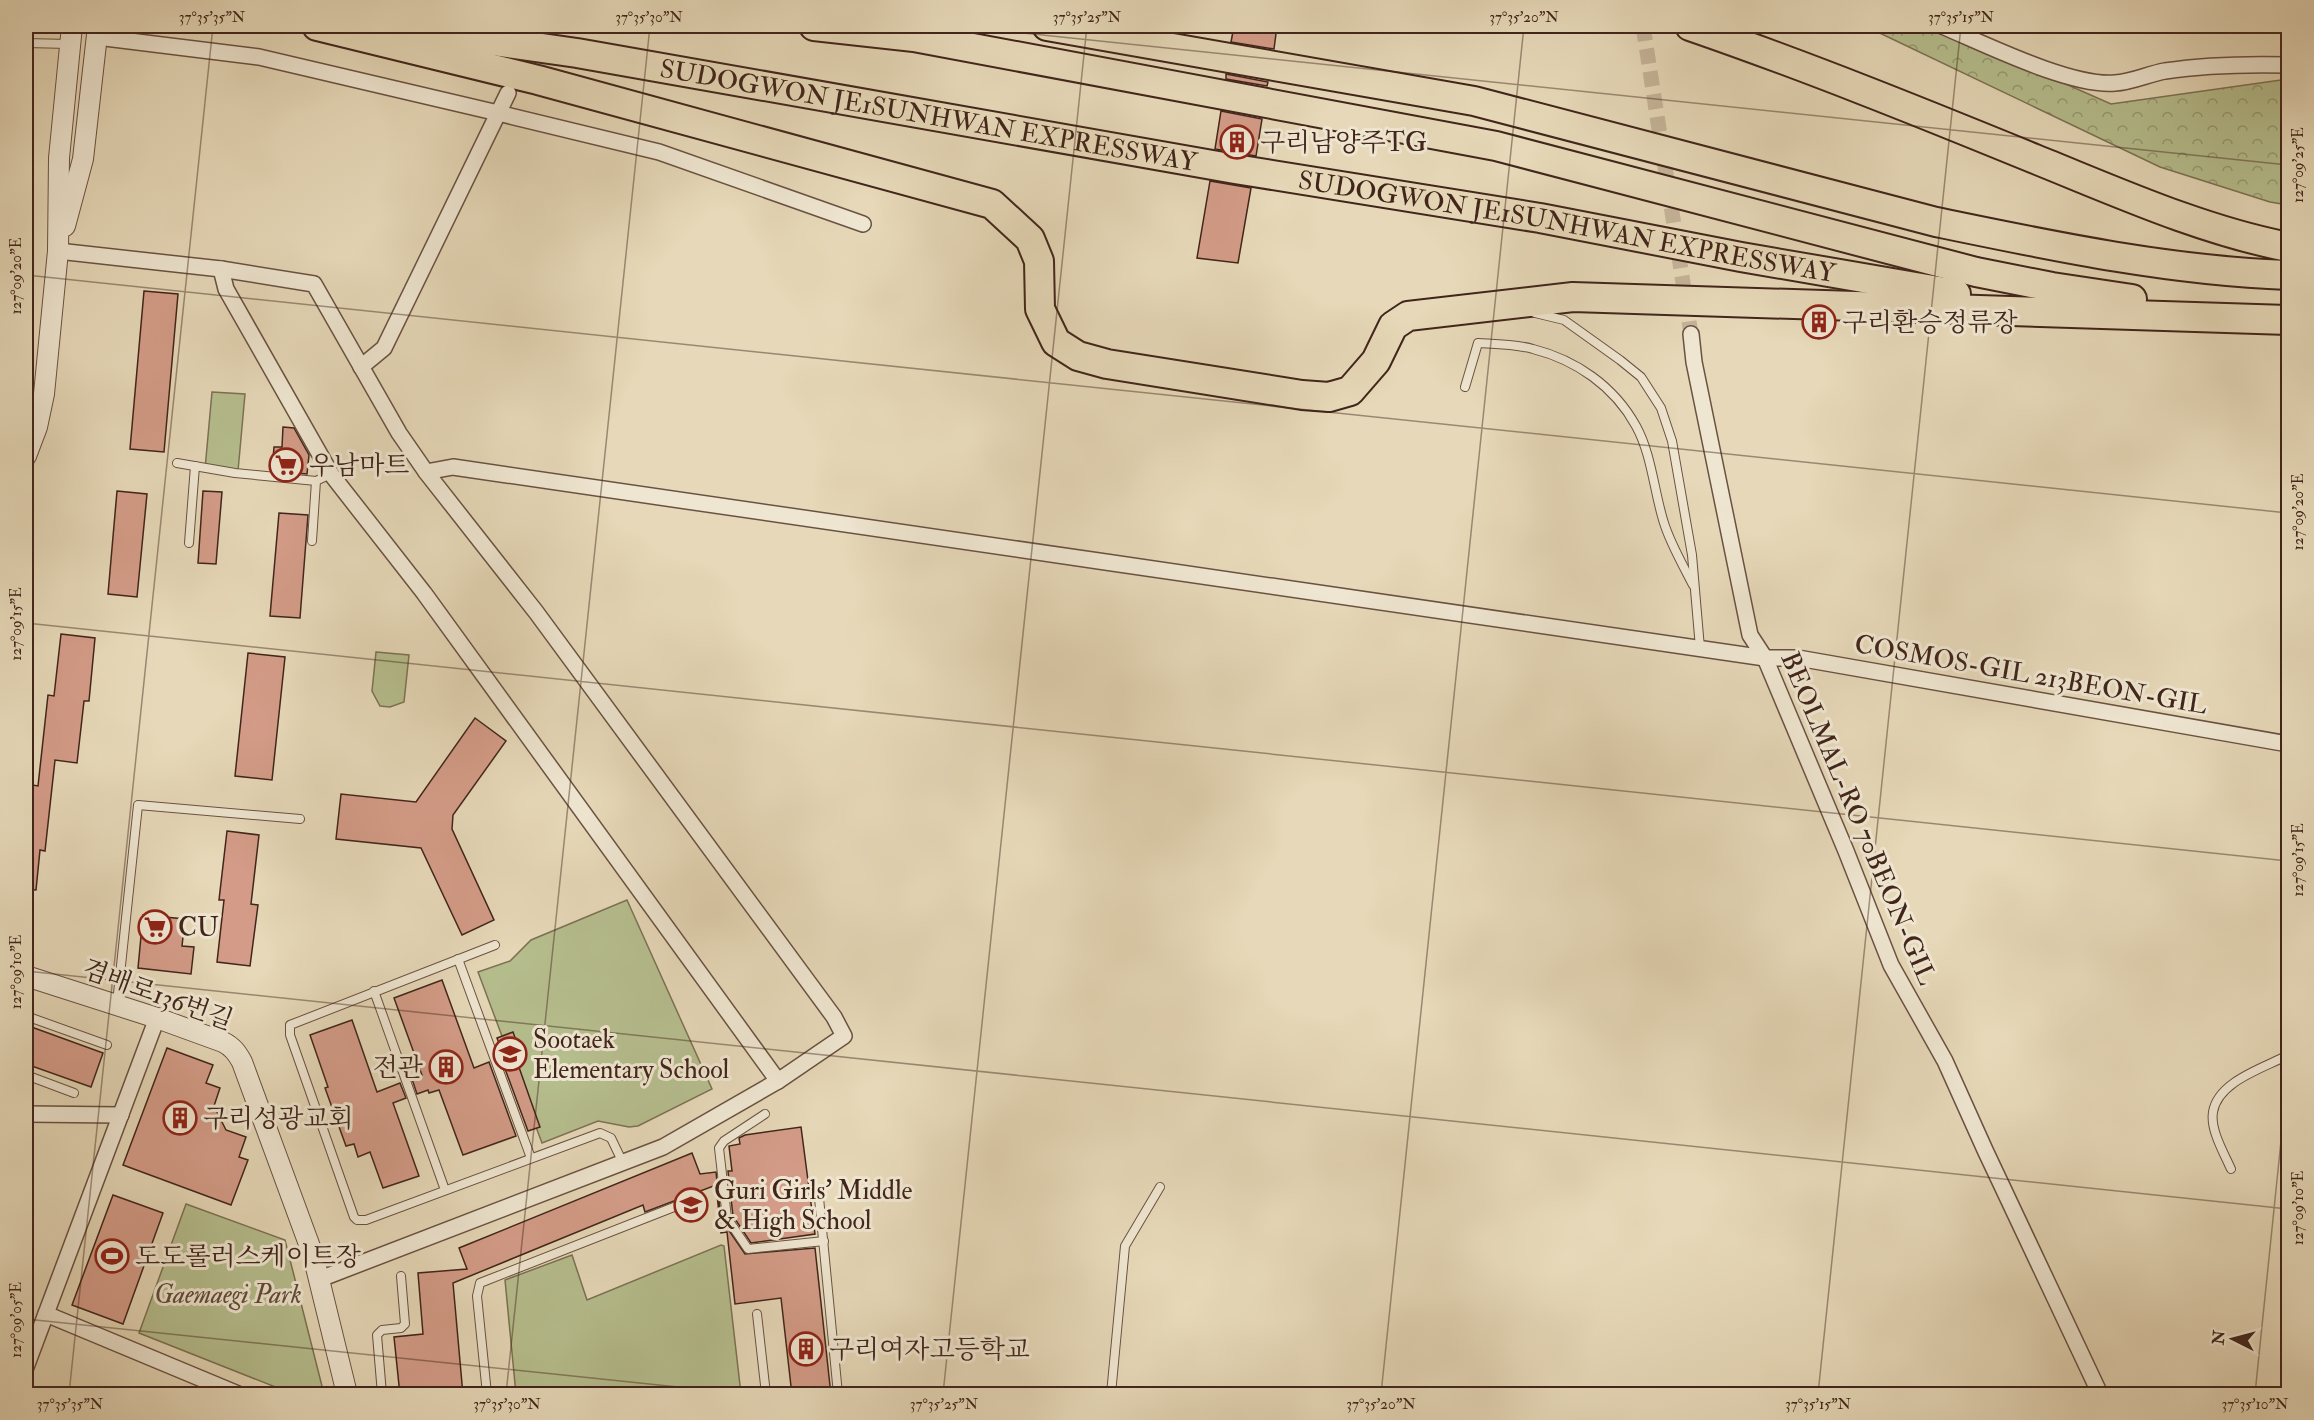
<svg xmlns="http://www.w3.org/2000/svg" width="2314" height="1420" viewBox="0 0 2314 1420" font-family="'IM FELL Double Pica','Noto Serif KR',serif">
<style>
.green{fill:#b6be8e;stroke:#7c7254;stroke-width:1.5}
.forest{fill:url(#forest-crowns);stroke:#7c7254;stroke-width:1.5}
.building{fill:#d49c88;stroke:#41251b;stroke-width:1.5}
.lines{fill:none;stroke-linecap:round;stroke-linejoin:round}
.minor-tunnel{stroke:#c5b499;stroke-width:15;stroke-dasharray:15 8;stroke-linecap:butt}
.service-casing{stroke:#6a5242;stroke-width:10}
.minor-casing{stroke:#6a5242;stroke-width:18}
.tertiary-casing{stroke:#6a5242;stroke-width:22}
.motorway-casing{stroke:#41251b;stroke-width:32}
.service{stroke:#efe6d1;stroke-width:8}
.minor{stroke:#efe6d1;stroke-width:15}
.tertiary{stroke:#efe6d1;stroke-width:20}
.motorway{stroke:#e6d8b8;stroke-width:28}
.ticks{fill:none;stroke:#41251b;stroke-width:1.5;stroke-opacity:0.45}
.labels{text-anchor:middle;stroke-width:6;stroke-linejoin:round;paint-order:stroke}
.street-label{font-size:26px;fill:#41251b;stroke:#efe6d1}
.poi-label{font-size:26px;fill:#41251b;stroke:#efe6d1;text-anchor:start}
.park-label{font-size:26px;font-style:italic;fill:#5e4b38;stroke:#efe6d1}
.neatline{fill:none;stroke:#41251b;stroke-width:2}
.ticks-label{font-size:15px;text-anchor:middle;fill:#41251b}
</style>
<defs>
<pattern id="forest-crowns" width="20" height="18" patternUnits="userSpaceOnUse" patternTransform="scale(1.5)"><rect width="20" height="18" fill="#b6be8e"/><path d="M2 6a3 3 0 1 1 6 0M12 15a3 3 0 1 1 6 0" fill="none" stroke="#969a73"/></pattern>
</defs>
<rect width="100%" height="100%" fill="#e6d8b8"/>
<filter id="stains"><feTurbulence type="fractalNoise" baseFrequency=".00333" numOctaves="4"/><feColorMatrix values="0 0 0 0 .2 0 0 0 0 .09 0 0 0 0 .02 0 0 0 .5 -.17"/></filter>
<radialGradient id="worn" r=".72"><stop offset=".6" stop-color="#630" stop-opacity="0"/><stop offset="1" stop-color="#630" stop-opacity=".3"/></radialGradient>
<g class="green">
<polygon points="212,392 245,394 238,471 205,469"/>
<polygon points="376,652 409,655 404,702 390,707 380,706 372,691"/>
<polygon points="627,900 712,1089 638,1126 629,1127 598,1121 542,1143 478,972 510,961 531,940"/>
<polygon points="186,1204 285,1240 324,1394 293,1394 139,1333"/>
<polygon points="721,1245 724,1246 741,1394 516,1394 505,1280 572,1255 587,1300"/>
</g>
<polygon class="forest" points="1865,26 1934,26 2111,104 2288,79 2288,205 2270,202 2160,167"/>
<g class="building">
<polygon points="1234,26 1277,26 1274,49 1231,42"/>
<polygon points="1226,74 1268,82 1267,86 1226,79"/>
<polygon points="1221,111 1262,119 1256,156 1215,149"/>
<polygon points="1210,181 1251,188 1238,263 1197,258"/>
<polygon points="144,291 178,294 164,452 130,449"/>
<polygon points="283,427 294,428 309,455 307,474 272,471 274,447 282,447"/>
<polygon points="117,491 147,494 137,597 108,594"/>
<polygon points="203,491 222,492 216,564 198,563"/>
<polygon points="279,513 308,515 300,618 270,616"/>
<polygon points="61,634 95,638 89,701 84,701 77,763 55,760 45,851 40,850 36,890 26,889 26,784 38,786 48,695 54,696"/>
<polygon points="248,653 285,657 272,780 235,776"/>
<polygon points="475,718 506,741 453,815 452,829 494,920 462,935 421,848 336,839 341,794 416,802"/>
<polygon points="227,831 259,835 251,904 258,905 250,966 217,962 224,900 219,900"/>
<polygon points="143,915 185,919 182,946 194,947 191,974 138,968"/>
<polygon points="442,980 474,1068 489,1062 516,1136 463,1155 439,1090 429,1093 428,1090 417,1094 412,1079 422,1075 394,998"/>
<polygon points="352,1020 377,1092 400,1083 406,1098 393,1103 419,1176 383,1188 370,1152 358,1157 354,1144 346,1146 325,1088 328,1087 310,1035"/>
<polygon points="26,1025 103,1053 91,1087 26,1064"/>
<polygon points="513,1032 521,1054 515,1056 540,1127 528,1131 501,1058 504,1057 497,1038"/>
<polygon points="167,1048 213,1065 206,1083 220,1088 214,1106 226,1130 246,1137 239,1157 248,1160 231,1205 123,1165"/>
<polygon points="801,1127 815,1234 751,1243 733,1216 728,1171 732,1171 729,1146 740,1144 739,1138 745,1135"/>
<polygon points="692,1153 700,1174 716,1172 721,1219 745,1254 815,1248 831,1395 792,1395 781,1298 735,1304 727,1232 721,1233 716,1185 645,1212 643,1205 453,1283 463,1395 400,1395 394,1337 423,1334 418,1273 467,1269 459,1248"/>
<polygon points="113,1195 163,1213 123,1324 72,1305"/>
</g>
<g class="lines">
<g class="minor-tunnel">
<polyline points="1643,26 1691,334"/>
<polyline points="532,49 544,26"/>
</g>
<g class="service-casing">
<g id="service">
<polyline points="26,43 69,44"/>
<polyline points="1535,313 1564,320 1620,360 1641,377 1661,408 1672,441 1692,555 1700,648"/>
<path d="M1465 387 1478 343C1496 344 1516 344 1533 349 1576 360 1614 386 1636 426 1652 455 1654 492 1664 523 1671 545 1683 565 1693 585"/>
<polyline points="177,463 235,473 316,481"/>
<polyline points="312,541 316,481 331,474"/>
<polyline points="189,543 195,466"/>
<polyline points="495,945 290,1025 290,1035 354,1217 357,1220 366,1220 600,1133 611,1138 623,1163"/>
<polyline points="458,959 531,1158"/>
<polyline points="374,991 445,1190"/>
<polyline points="117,1003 138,805 300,819"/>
<polyline points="26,1016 107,1045"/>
<polyline points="26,1075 74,1093"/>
<polyline points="765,1114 724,1141 719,1148 727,1218 748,1249 824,1241"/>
<path d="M2231 1169C2224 1153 2210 1130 2213 1112 2218 1081 2264 1068 2288 1055"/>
<polyline points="819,1198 838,1394"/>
<polyline points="757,1314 766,1394"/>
<polyline points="382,1394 377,1335 382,1330 401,1328 405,1324 401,1276"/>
<polyline points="487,1394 477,1296 480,1283 697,1198"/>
<polyline points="1111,1394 1125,1246 1160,1187"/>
</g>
</g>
<g class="minor-casing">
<g id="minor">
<path d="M1942 26C1985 44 2071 87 2115 83 2132 82 2148 74 2165 71 2205 65 2248 64 2288 65"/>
<polyline points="97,37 259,57 498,113 659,152 863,224"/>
<polyline points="58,251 221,269 226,289 331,474 424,593 778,1081 663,1147 320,1279"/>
<polyline points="221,269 314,284 399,433 426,472"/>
<polyline points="1691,334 1694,362 1750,635 1765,658 1846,851 1891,965 1945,1061 1985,1150 2100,1394"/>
<polyline points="361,367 384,348 508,93"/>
<path d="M778 1081 844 1036 834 1017 536 612 426 472 453 467C890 533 1328 592 1765 658H1798L2288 744"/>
<polyline points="26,1114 121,1115"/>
<polyline points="46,1314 238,1394"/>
<polyline points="26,1367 157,1018"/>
</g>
</g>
<g class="tertiary-casing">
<g id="tertiary">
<polyline points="65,226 83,159 98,26"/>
<polyline points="26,456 37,427 44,394 58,251 59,158 72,26"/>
<path d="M26 976 157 1018 223 1042C233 1047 237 1053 242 1062L313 1255 347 1394"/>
</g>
</g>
<g class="motorway-casing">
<g id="motorway">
<polyline points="317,26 538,80 992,204 1030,239 1039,261 1040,309 1056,342 1078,356 1107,364 1302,395 1329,397 1350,391 1376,361 1393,326 1408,316 1573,297 2288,320"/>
<path id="s1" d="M388 26 577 53 1235 169 1540 218 1741 257 1956 294"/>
<polyline points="814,26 914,37 1496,146 1976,272 2052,287 2132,299"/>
<path d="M1047 26 1474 101 1936 222C2052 246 2170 271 2288 275"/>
<path d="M1690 26C1806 66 1920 112 2035 159 2117 192 2201 230 2288 247"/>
</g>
</g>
<use href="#service" class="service"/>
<use href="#minor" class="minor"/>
<use href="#tertiary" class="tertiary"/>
<use href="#motorway" class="motorway"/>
</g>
<path class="ticks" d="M957 26 2288 165M26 275 2288 513M26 623 2288 861M26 971 2288 1209M26 1319 745 1394M69 1394 213 26M506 1394 650 26M943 1394 1087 26M1381 1394 1524 26M1818 1394 1961 26M2255 1394 2288 1073"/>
<defs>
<g id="building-ring" transform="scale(1.725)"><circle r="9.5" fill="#efe6d1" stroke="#8f2418" stroke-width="1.5"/><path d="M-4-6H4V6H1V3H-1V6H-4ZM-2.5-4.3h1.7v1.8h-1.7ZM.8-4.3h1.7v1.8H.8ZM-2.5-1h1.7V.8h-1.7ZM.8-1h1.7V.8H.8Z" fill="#8f2418"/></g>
<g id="supermarket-ring" transform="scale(1.725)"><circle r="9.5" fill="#efe6d1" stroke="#8f2418" stroke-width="1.5"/><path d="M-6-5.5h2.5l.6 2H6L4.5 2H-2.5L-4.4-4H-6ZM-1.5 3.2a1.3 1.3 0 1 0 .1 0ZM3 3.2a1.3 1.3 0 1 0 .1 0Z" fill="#8f2418"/></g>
<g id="school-ring" transform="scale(1.725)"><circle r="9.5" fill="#efe6d1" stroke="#8f2418" stroke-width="1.5"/><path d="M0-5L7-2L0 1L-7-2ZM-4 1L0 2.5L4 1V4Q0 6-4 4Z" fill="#8f2418"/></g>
<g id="stadium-ring" transform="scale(1.725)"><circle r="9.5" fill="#efe6d1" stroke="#8f2418" stroke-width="1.5"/><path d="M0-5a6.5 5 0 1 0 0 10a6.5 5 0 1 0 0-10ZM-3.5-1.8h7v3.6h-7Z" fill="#8f2418"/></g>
</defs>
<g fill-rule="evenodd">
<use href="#building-ring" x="1237" y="142"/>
<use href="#building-ring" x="1819" y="322"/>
<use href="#supermarket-ring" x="286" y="465"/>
<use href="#supermarket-ring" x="155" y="927"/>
<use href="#school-ring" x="510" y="1054"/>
<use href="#building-ring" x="446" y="1067"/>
<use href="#building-ring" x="180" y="1118"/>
<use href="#school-ring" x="691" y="1205"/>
<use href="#stadium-ring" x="112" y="1256"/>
<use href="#building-ring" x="806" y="1349"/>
</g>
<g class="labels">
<g class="street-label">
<text dy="9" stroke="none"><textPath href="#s1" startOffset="548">SUDOGWON JE1SUNHWAN EXPRESSWAY</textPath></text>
<text dy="9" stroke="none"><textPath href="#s1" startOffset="1196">SUDOGWON JE1SUNHWAN EXPRESSWAY</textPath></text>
<text transform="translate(2031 674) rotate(10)" y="9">COSMOS-GIL 213BEON-GIL</text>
<text transform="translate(1859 818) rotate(67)" y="9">BEOLMAL-RO 70BEON-GIL</text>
<text transform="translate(158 994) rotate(20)" y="9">겸배로136번길</text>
</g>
<g class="poi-label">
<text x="1260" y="151">구리남양주TG</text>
<text x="1842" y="331">구리환승정류장</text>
<text x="309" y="474">우남마트</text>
<text x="178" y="936">CU</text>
<text x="533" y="1048">Sootaek<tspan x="533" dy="30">Elementary School</tspan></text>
<text x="423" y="1076" text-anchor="end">전관</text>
<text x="203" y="1127">구리성광교회</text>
<text x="714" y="1199">Guri Girls' Middle<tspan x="714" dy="30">&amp; High School</tspan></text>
<text x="135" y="1265">도도롤러스케이트장</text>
<text x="829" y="1358">구리여자고등학교</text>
</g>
<g class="park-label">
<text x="228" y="1303">Gaemaegi Park</text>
</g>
</g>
<rect width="2314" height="1420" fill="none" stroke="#e6d8b8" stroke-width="66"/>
<g transform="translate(2233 1339) rotate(276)" stroke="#efe6d1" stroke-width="4.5" paint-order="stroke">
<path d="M0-4.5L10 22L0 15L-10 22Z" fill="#41251b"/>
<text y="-9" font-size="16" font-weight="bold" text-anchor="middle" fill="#41251b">N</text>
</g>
<rect x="33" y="33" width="2248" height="1354" class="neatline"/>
<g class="ticks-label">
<text x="212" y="22">37°35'35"N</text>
<text x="649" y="22">37°35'30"N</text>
<text x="1087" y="22">37°35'25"N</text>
<text x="1524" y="22">37°35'20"N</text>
<text x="1961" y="22">37°35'15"N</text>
<text transform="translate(2298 165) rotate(-90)" y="5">127°09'25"E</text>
<text transform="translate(16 276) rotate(-90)" y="5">127°09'20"E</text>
<text transform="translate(2298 512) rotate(-90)" y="5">127°09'20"E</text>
<text transform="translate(16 624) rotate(-90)" y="5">127°09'15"E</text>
<text transform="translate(2298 860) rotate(-90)" y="5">127°09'15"E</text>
<text transform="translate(16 972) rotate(-90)" y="5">127°09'10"E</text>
<text transform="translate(2298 1208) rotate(-90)" y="5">127°09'10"E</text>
<text transform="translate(16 1320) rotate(-90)" y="5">127°09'05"E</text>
<text x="70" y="1409">37°35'35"N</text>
<text x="507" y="1409">37°35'30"N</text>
<text x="944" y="1409">37°35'25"N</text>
<text x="1381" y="1409">37°35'20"N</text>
<text x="1818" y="1409">37°35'15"N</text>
<text x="2255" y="1409">37°35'10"N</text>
</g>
<rect width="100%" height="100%" filter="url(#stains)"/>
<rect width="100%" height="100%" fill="url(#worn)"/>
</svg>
